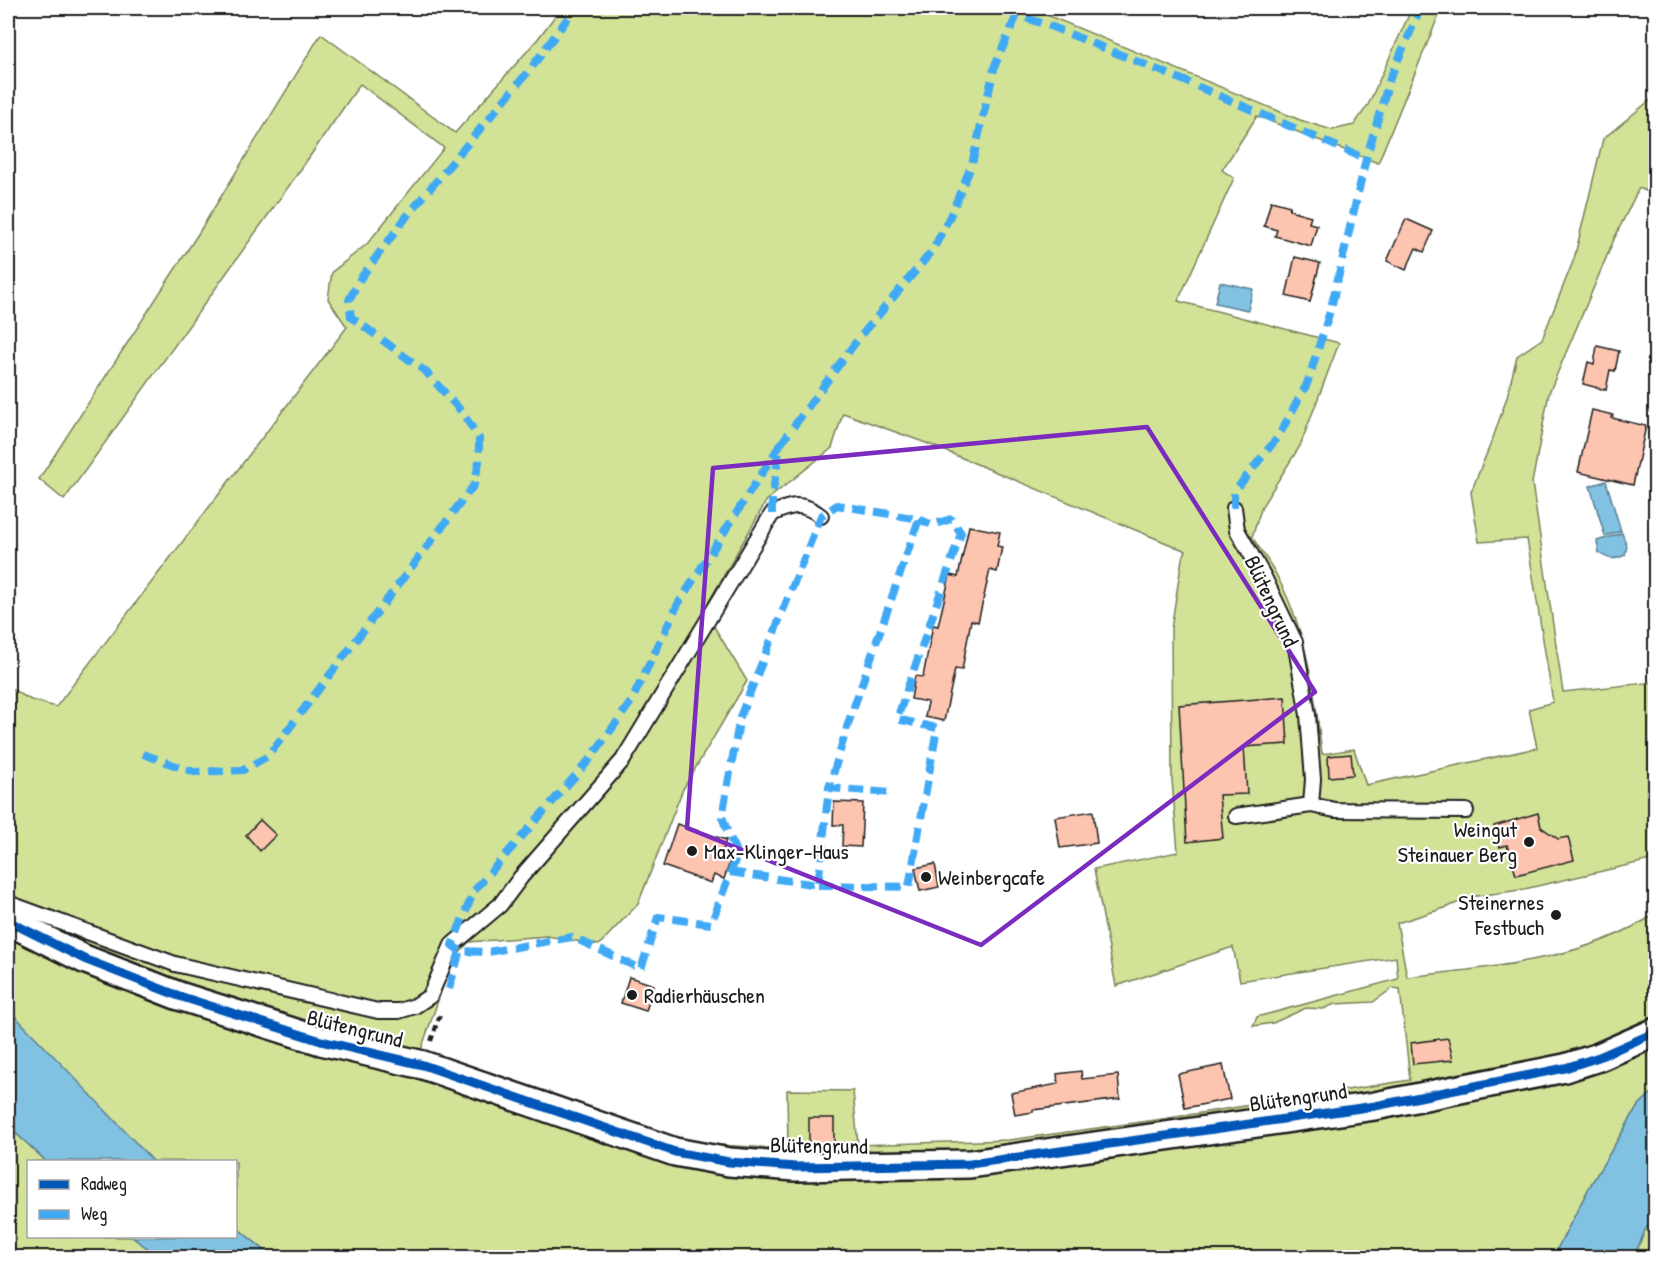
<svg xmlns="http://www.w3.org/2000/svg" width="1663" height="1265" viewBox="0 0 1663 1265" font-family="'Patrick Hand',sans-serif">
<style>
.green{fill:#d2e397;stroke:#77805a;stroke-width:1.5;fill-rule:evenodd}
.water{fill:#81c2e2;stroke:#598093;stroke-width:1.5}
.building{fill:#fdc5b0;stroke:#1c1c1c;stroke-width:1.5}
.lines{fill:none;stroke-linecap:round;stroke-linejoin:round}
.lane-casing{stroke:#1c1c1c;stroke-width:18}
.street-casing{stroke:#1c1c1c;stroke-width:32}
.path{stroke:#1c1c1c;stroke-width:4;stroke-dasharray:6 4.5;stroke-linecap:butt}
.lane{stroke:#fff;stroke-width:14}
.street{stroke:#fff;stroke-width:27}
.quiet{stroke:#3fa9f5;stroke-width:8;stroke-dasharray:15 8;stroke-linecap:butt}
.cycleway-casing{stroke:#fff;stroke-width:13}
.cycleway{stroke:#0057b8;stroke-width:9}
.marked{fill:none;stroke:#7b2cbf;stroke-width:4.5;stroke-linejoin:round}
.poi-dot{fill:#1c1c1c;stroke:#fff;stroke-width:2}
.labels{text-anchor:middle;stroke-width:4.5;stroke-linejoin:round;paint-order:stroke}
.street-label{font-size:22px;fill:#1c1c1c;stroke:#fff}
.poi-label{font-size:22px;fill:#1c1c1c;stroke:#fff;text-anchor:start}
</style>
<rect width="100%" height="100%" fill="#fff"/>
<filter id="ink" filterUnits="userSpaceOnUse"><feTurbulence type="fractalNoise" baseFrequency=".0167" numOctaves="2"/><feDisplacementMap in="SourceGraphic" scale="12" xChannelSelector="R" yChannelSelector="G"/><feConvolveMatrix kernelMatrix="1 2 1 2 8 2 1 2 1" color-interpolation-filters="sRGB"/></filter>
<g filter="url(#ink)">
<g class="green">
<path d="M561 8H1030L1300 120 1332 130 1354 125 1368 105 1412 8H1444L1438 17 1378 163 1257 116 1222 170 1234 178 1178 301 1339 343 1300 446 1262 506 1252 537C1261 551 1272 565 1279 580 1307 633 1315 695 1322 754L1354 749 1366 785 1537 748 1529 709 1553 702 1527 539 1479 542 1471 492 1493 438 1507 397 1517 356 1542 339 1574 259 1603 139 1655 96V195L1639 188 1615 237 1549 393 1532 483 1563 692 1655 682V859L1520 890 1470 897 1448 907 1397 923 1407 977C1491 967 1583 961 1655 914V1090L1638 1106 1590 1186 1553 1257H273L236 1227V1162L153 1161 8 1010V687L31 700 56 707 347 327 328 299 332 272 367 244 444 148 360 84 301 169 64 500 39 479 198 234 321 34 455 133 537 40ZM843 413 926 443 1186 551 1182 559 1171 629 1172 780 1178 852 1094 869 1116 986 1233 947 1240 981 1396 957 1398 979 1257 1017 1253 1026 1273 1023 1306 1008 1323 1009 1335 1004 1373 1002 1393 988 1400 989 1410 1080 1156 1120 1009 1140 858 1145 853 1091 787 1090 788 1149 701 1144 640 1127 421 1050 452 960 469 942 547 936 599 945 638 904 683 789 747 681 704 610 767 500 832 448Z"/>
<polygon points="8,1126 46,1161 28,1162 28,1236 132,1237 160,1257 8,1257"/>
<polygon points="1655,1215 1655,1257 1634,1258 1645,1230"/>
</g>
<g class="water">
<polygon points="1220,282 1253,289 1248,310 1215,303"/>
<polygon points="1606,481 1621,531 1605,536 1590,486"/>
<path d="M1622 533 1627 546 1625 555C1615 560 1609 560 1599 553L1597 541Z"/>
<polygon points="8,1009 70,1073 153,1161 46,1161 8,1126"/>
<polygon points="1655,1090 1655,1215 1645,1230 1634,1257 1553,1257 1590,1186 1638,1106"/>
<polygon points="236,1227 273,1257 160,1257 132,1237 236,1236"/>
</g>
<g class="building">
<polygon points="1271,201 1290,206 1289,210 1311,216 1309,223 1317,225 1311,246 1275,236 1277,230 1264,226"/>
<polygon points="1406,219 1433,231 1424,252 1416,248 1406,270 1387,261"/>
<polygon points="1295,257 1320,263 1310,302 1286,296"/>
<polygon points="1597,346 1619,351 1615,371 1610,370 1606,390 1583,384 1588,362 1594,364"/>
<polygon points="1592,410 1613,415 1612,418 1646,426 1633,485 1578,472"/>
<polygon points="969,526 1000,532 997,546 1002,547 997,572 990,570 978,622 971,620 962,670 955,669 944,721 925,717 928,702 911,699 915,676 923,677 933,625 938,626 950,575 958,577"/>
<polygon points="1285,697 1288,744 1244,747 1247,794 1219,795 1223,838 1187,842 1179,705"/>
<polygon points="1351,754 1353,775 1329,777 1328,756"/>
<polygon points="834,802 863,803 861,847 842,846 843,825 833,825"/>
<polygon points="1093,811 1097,843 1060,848 1055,817"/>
<polygon points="1538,813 1541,827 1558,839 1568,837 1574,860 1516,875 1507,845 1500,847 1494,826"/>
<polygon points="260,820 276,835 260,851 246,835"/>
<polygon points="677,824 726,840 723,849 733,853 724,879 714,875 711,883 663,866"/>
<polygon points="935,864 939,887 920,891 915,868"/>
<polygon points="629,977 654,985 646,1011 621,1003"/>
<polygon points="1448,1038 1453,1060 1413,1064 1411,1043"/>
<polygon points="1223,1065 1230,1099 1185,1108 1178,1074"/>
<polygon points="1081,1071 1082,1079 1118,1075 1120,1099 1033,1110 1033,1112 1015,1115 1011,1093 1058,1084 1057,1074"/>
<rect x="809" y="1118" width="25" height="27"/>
</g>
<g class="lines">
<g class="lane-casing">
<g id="lane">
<polyline points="1234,508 1237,530 1264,577 1295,642 1308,715 1313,779 1311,805"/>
<polyline points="1236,816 1311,805 1335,810 1466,811"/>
<path d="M8 903 175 964 378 1011H399L415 1006 430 996 452 945 500 905 521 877 623 760 772 514C792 504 803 502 821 516"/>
</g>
</g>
<g class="street-casing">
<polyline id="street" points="8,921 84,959 179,996 321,1041 423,1065 675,1152 729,1162 796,1167 970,1164 1375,1106 1565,1068 1599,1057 1656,1032"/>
</g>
<polyline class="path" points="431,1041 441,1012"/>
<use href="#lane" class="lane"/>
<use href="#street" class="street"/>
<g class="quiet">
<polyline points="1006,8 1017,15 1050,26 1178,78 1366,159"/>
<polyline points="1234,508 1234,492 1278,437 1307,384 1331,308 1366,159 1390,78 1421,8"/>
<polyline points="772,514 772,498 780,445 855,343 933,250 952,212 972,164 995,65 1017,15"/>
<polyline points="143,754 194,772 243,770 268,756 474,485 479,462 479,438 461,411 426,372 351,317 349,300 360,279 407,216 532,67 575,8"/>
<polyline points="730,872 818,885 829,788 892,793"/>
<polyline points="818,885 909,887 937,728 897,719 961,533 951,519 932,525 919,519"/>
<polyline points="460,951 452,945 474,891 590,759 631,702 678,604 780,445"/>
<polyline points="449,989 460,951 488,952 572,937 641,969 658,917 711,924 737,855 722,817 740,717 821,516 837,505 919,519 848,724 829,788"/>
</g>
<g class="cycleway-casing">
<polyline id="cycleway" points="8,921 84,959 179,996 321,1041 423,1065 675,1152 729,1162 796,1167 970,1164 1375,1106 1565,1068 1599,1057 1656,1032"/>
</g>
<use href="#cycleway" class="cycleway"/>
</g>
</g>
<path class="marked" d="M1147 427 1315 692 981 945 687 828 713 468Z"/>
<g class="poi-dot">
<circle cx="1529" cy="842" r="6"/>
<circle cx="692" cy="851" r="6"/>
<circle cx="926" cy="877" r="6"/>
<circle cx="1556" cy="915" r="6"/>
<circle cx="632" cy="995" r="6"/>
</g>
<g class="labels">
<g class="street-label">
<text transform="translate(1272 601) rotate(65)" y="8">Blütengrund</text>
<text transform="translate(355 1028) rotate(14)" y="8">Blütengrund</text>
<text transform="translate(1298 1097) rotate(-8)" y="8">Blütengrund</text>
<text transform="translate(819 1145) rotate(1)" y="8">Blütengrund</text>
</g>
<g class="poi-label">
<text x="1517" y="837" text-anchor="end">Weingut<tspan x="1517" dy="25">Steinauer Berg</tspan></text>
<text x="704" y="859">Max-Klinger-Haus</text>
<text x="938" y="885">Weinbergcafe</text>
<text x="1544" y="910" text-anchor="end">Steinernes<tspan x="1544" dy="25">Festbuch</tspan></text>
<text x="644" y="1003">Radierhäuschen</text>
</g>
</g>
<rect width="1663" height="1265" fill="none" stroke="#fff" stroke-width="30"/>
<rect x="15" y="15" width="1633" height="1235" fill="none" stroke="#1c1c1c" stroke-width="2" filter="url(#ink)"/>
<rect x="27" y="1160" width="210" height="78" fill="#ffffff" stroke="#a4a4a4" stroke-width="1.5"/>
<rect x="39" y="1180" width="30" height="9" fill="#0057b8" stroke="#a4a4a4" stroke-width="1.5"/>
<text x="81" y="1190" font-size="18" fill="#1c1c1c">Radweg</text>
<rect x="39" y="1210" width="30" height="9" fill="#3fa9f5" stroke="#a4a4a4" stroke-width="1.5"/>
<text x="81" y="1220" font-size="18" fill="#1c1c1c">Weg</text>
</svg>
